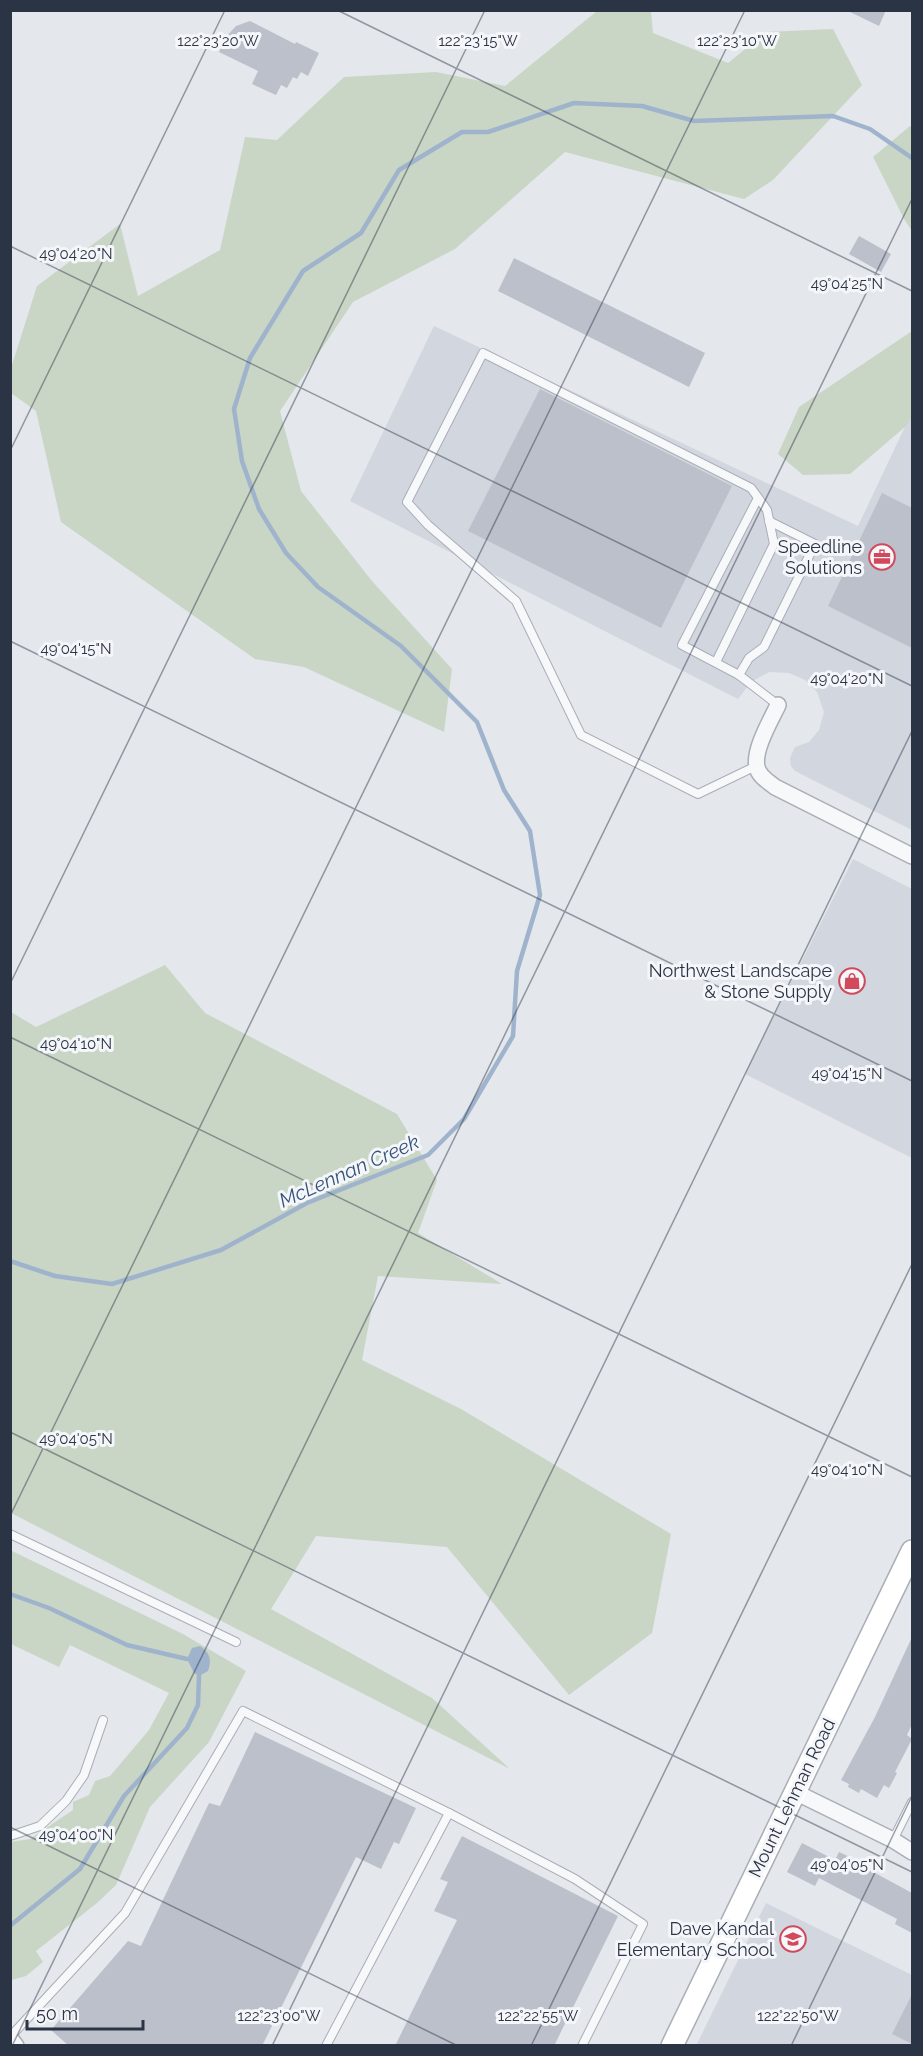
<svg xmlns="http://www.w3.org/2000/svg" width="923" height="2056" viewBox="0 0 923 2056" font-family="Raleway,sans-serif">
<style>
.built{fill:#d2d6de}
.green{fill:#c9d6c5}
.water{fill:#9fb4cc}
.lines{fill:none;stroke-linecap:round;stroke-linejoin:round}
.stream{stroke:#9fb4cc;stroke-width:4.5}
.building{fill:#bbc0ca}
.lane-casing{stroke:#a9aeb7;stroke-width:10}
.street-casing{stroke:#a9aeb7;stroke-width:18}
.secondary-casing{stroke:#a9aeb7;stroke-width:24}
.lane{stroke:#f7f8fa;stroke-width:8}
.street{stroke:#f7f8fa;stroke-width:15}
.secondary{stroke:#fff;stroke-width:21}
.ticks{fill:none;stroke:#2b3445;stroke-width:1.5;stroke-opacity:0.45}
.labels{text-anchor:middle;stroke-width:6;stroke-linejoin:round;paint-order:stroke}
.poi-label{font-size:18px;fill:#2b3445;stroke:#f4f6f9;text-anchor:end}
.street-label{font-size:18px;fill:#2b3445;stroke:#f4f6f9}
.water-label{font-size:20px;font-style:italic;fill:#34527a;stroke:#f4f6f9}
.ticks-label{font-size:15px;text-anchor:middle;fill:#2b3445;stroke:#f4f6f9;stroke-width:6;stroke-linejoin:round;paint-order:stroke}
</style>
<rect width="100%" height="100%" fill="#e4e7ec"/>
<g class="built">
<polygon points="434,326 858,526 912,412 912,830 795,771 791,766 790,758 795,747 809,742 819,730 824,712 817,692 805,680 789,673 769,672 751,682 738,699 350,501"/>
<polygon points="853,859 912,889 912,1158 745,1074"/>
<polygon points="766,1903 912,1975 912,2045 696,2046"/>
</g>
<g class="green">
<polygon points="651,11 653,33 728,63 766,32 833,29 862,85 773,180 744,199 565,152 455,249 353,302 280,411 301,491 372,581 452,669 444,732 304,667 255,659 61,522 36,411 11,393 11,368 37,286 120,224 138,296 220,250 245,137 277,140 344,77 436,72 505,86 597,11"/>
<polygon points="910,126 912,127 912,231 904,219 873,157"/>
<polygon points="912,331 912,417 906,426 850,474 803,475 778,454 799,407"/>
<polygon points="165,965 205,1013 397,1114 437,1180 418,1233 502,1284 378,1276 362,1360 461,1409 671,1534 652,1633 569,1695 447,1547 316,1536 271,1609 432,1698 510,1769 11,1513 11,1012 36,1027"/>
<polygon points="10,1550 183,1634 246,1671 209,1742 150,1807 116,1885 97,1903 36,1951 43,1962 26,1976 11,1980 11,1842 30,1839 73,1810 73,1802 89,1795 95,1781 110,1776 149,1730 169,1693 70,1645 59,1667 11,1644"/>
</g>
<path class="water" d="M200 1646C210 1653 212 1659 208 1671L199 1676 194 1673 187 1659 192 1648Z"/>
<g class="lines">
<g class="stream">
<polyline points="10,1261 55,1276 112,1284 221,1250 307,1203 428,1155 464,1119 513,1036 517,971 540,895 530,831 504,790 477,722 401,646 318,587 286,553 259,509 242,461 234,409 250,358 303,271 361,233 399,170 462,132 488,132 574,103 642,106 694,121 833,116 870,129 912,158"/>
<polyline points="10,1594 49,1608 127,1645 187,1659"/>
<polyline points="11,1925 80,1869 124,1796 187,1728 198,1705 199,1676"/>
</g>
</g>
<g class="building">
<polygon points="846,10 886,10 879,26"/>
<polygon points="250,21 295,44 296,42 319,53 308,76 301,72 297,79 293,77 287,88 281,85 276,95 252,84 258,71 219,52 226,37 236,26"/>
<polygon points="859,236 891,254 881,272 849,254"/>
<polygon points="514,258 705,353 689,387 498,291"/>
<polygon points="540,389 732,486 661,628 468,531"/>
<polygon points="882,493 912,508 912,648 828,606"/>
<polygon points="912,1637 912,1724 907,1735 912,1739 895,1772 897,1773 889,1788 884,1785 877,1798 861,1789 859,1793 848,1787 849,1784 841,1780 875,1717"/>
<polygon points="255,1732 416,1808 399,1844 394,1842 381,1869 356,1857 262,2046 69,2046 51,2030 128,1941 141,1946 209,1803 220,1806"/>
<polygon points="462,1836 618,1916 554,2046 395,2046 457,1920 434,1911 448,1882 440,1879"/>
<polygon points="802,1843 835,1860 839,1852 854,1859 853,1861 864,1867 912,1893 912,1933 895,1924 897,1919 819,1878 815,1886 787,1872"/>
<polygon points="912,1994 912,2044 892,2034"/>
</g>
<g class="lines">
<g class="lane-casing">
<g id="lane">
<polyline points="758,498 682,645 739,675 778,705"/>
<polyline points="716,662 774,544 767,510 751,488 483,353 407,502 428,525 516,601 581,735 698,794 756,766"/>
<polyline points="739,675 749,658 764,647 815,544 769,521"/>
<polyline points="10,1534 236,1642"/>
<polyline points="10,1836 40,1826 66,1801 84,1775 103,1720"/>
<polyline points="893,1840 912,1802"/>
<polyline points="10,2037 125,1913 243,1711 449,1813 575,1879 643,1924 582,2046"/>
<polyline points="326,2046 449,1813"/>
</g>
</g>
<g class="street-casing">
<g id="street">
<path d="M778 705C771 720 753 750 757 767 759 777 768 781 775 787L912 856"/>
<polyline points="795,1792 893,1840 912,1852"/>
<polyline points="10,2038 16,2046"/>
</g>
</g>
<g class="secondary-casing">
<polyline id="secondary" points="672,2046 912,1551"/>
</g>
<use href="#lane" class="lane"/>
<use href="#street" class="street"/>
<use href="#secondary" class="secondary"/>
</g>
<path class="ticks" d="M337 10 912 291M10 246 912 686M10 451 225 10M10 641 912 1081M10 984 485 10M10 1037 912 1477M10 1432 912 1872M10 1516 745 10M10 1827 458 2046M12 2046 912 199M272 2046 912 731M531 2046 912 1264M791 2046 912 1796"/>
<defs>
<g id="office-ring" transform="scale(1.35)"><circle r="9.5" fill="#f4f6f9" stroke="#d1495b" stroke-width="1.5"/><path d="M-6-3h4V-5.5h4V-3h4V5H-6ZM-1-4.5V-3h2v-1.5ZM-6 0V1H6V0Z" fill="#d1495b"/></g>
<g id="shop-ring" transform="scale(1.35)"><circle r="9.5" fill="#f4f6f9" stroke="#d1495b" stroke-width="1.5"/><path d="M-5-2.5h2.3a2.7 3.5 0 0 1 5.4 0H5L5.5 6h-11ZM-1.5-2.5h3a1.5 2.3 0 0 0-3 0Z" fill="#d1495b"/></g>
<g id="school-ring" transform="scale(1.35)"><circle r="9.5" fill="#f4f6f9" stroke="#d1495b" stroke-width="1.5"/><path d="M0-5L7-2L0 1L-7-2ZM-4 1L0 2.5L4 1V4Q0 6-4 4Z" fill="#d1495b"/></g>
</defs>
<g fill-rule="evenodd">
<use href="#office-ring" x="882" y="557"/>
<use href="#shop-ring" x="852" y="981"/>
<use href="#school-ring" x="793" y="1939"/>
</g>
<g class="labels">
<g class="poi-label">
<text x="862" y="553">Speedline<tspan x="862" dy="21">Solutions</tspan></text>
<text x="832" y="977">Northwest Landscape<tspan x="832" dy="21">&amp; Stone Supply</tspan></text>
<text x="774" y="1935">Dave Kandal<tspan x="774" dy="21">Elementary School</tspan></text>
</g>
<g class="street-label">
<text transform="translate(792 1798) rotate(-64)" y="6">Mount Lehman Road</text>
</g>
<g class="water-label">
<text transform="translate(349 1171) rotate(-24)" y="7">McLennan Creek</text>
</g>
</g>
<g class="ticks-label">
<text x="218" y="46">122°23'20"W</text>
<text x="478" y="46">122°23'15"W</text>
<text x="737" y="46">122°23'10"W</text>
<text x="76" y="259">49°04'20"N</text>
<text x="847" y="289">49°04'25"N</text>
<text x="76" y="654">49°04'15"N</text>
<text x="847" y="684">49°04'20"N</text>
<text x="76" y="1049">49°04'10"N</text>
<text x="847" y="1079">49°04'15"N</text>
<text x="76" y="1444">49°04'05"N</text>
<text x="847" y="1475">49°04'10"N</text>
<text x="76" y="1840">49°04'00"N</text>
<text x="847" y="1870">49°04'05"N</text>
<text x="279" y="2021">122°23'00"W</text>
<text x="538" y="2021">122°22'55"W</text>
<text x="798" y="2021">122°22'50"W</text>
</g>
<rect width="923" height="2056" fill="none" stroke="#2b3445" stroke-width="24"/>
<path d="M27 2020v9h116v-9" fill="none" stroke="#2b3445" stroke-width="3"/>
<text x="36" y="2020" font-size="18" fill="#2b3445" stroke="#f4f6f9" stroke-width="4.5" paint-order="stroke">50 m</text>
</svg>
